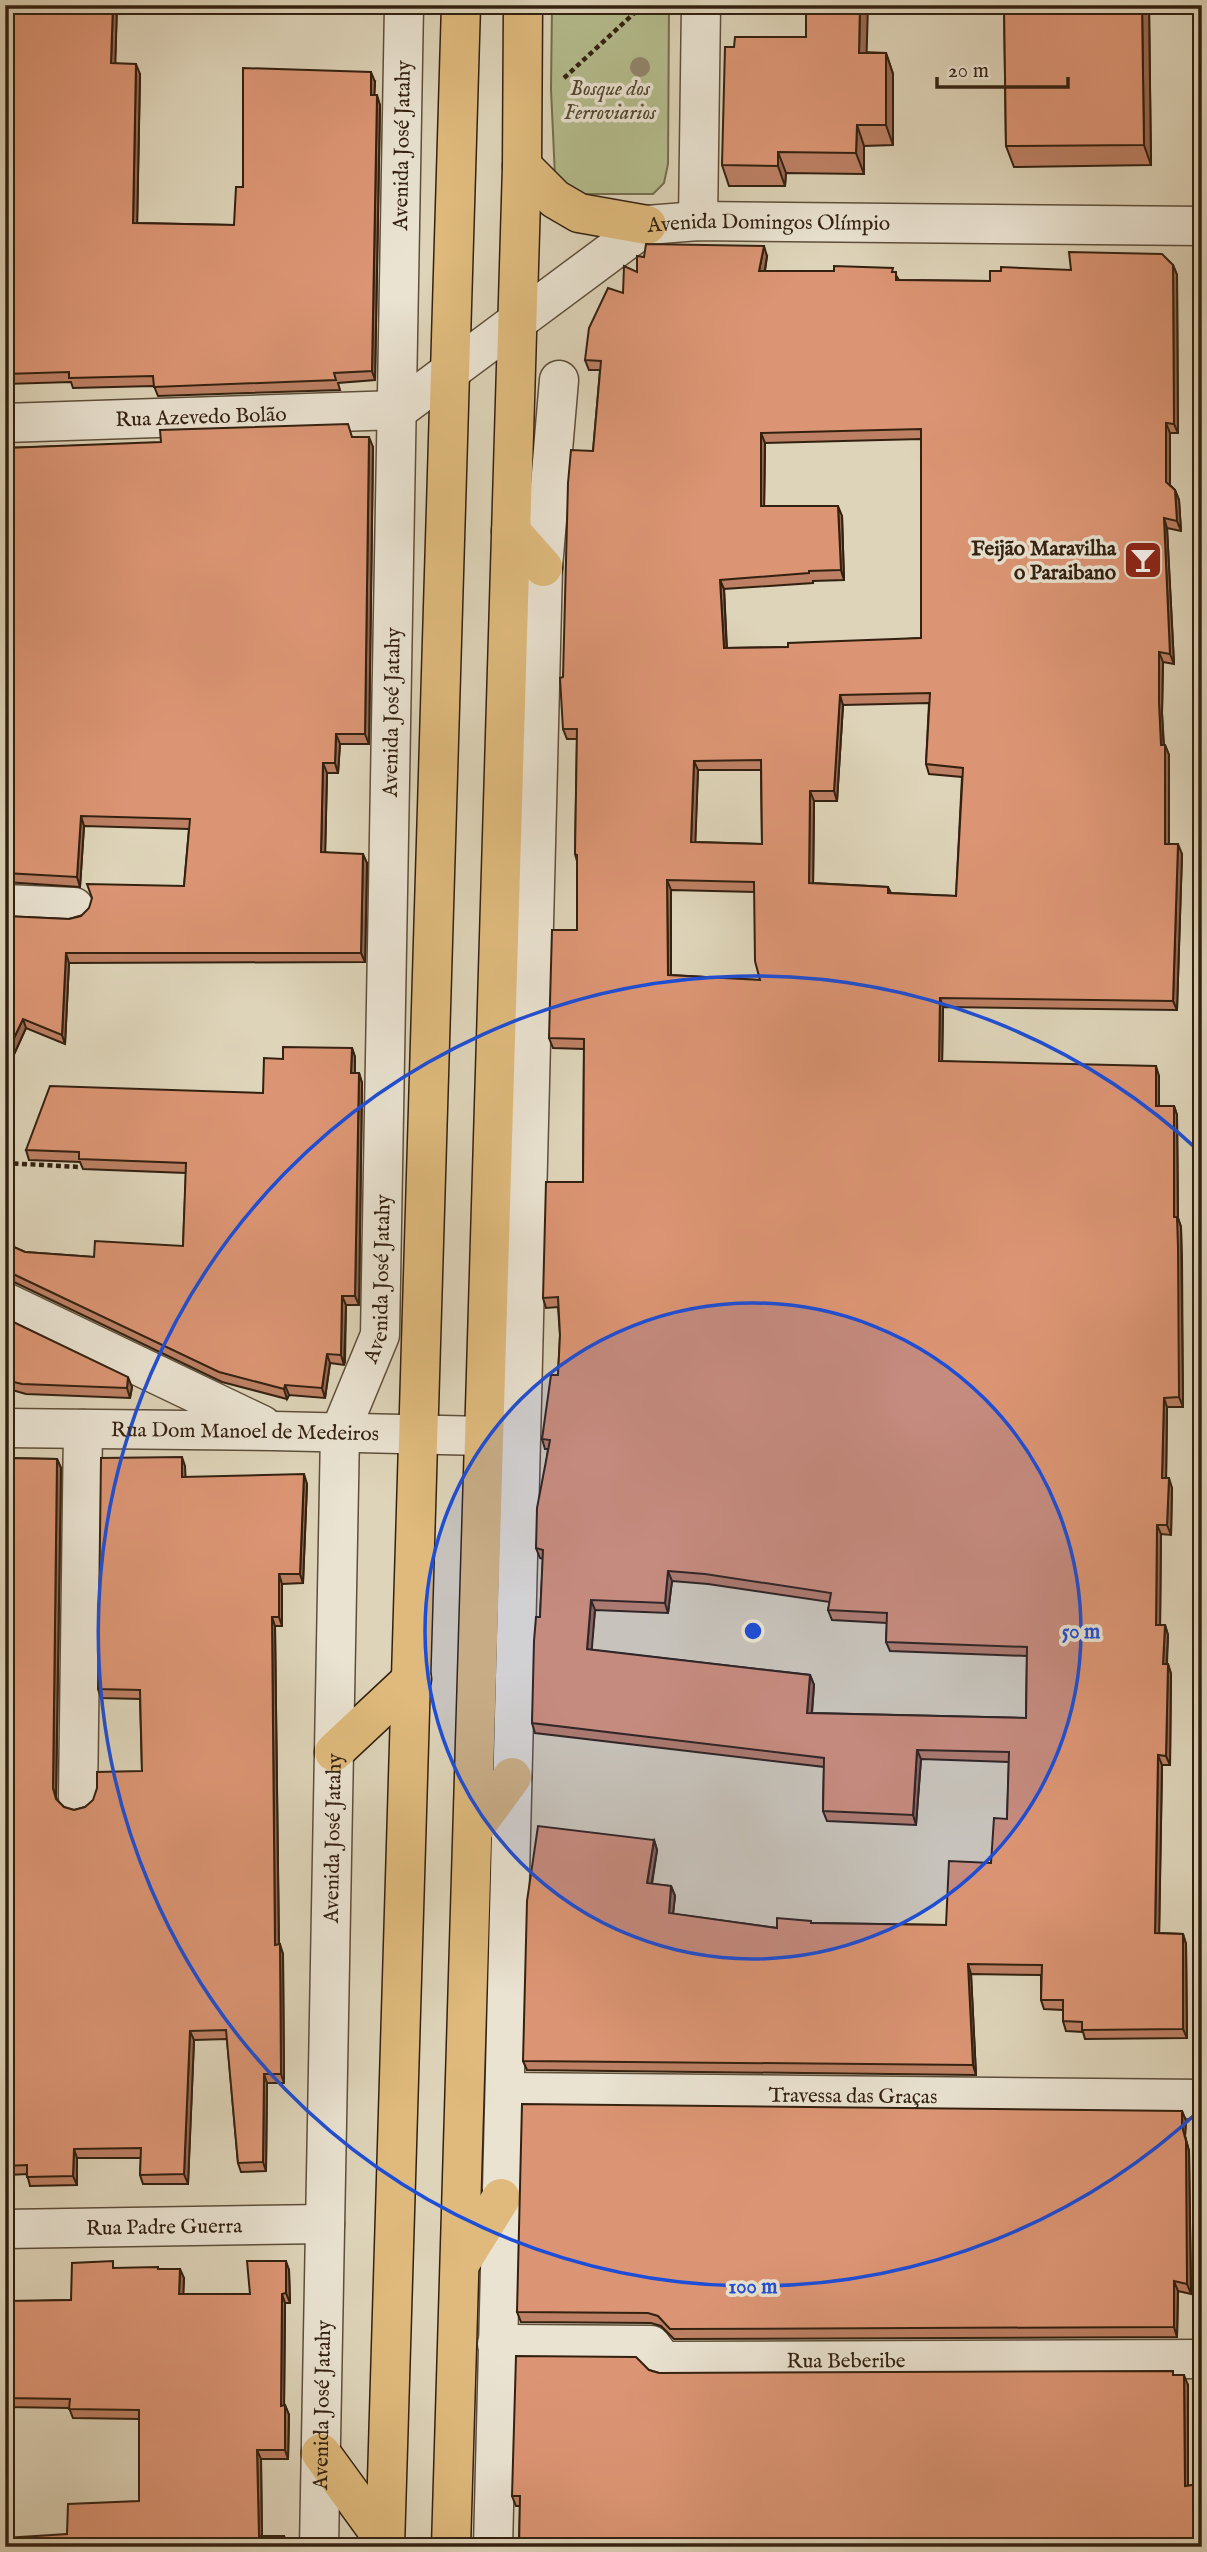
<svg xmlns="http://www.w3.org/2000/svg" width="1207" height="2552" viewBox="0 0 1207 2552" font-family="'IM FELL English',serif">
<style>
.green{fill:#b4bc8d;stroke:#746e4e;stroke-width:2}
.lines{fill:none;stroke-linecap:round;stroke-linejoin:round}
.minor-casing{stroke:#5e4e3a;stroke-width:41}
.major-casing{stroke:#332110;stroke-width:41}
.path{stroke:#332110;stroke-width:4.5;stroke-dasharray:5 3.5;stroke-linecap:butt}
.minor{stroke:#eae3d2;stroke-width:38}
.major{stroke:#dfba7c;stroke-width:38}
.tree{fill:#92876d}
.wall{fill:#bd8064;stroke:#332110;stroke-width:2;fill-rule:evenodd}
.shaded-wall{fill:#9a6851;stroke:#332110;stroke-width:2}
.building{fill:#dc9574;stroke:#332110;stroke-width:2;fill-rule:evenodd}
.ring{fill:none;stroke:#1d4ed8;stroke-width:3.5}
.labels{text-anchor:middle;stroke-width:7;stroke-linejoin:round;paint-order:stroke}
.park-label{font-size:21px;font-style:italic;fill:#53482f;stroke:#eae3d2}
.street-label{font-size:21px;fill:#332110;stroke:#eae3d2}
.poi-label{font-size:21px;font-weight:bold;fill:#332110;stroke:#eae3d2;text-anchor:end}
.centre{fill:#1d4ed8;stroke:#eae3d2;stroke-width:3.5}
.ring-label{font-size:21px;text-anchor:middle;font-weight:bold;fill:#1d4ed8;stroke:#eae3d2;stroke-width:7;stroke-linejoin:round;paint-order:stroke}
</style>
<rect width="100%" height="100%" fill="#ded4b9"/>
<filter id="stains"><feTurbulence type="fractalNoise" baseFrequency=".00286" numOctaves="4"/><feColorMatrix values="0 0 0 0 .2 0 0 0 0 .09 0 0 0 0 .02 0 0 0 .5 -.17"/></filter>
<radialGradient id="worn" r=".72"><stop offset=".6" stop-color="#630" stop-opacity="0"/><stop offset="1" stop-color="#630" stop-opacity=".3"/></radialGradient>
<polygon class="green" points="552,5 669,5 668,164 664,183 653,194 575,194 555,177 551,89"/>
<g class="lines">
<g class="minor-casing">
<g id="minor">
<polyline points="698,221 701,5"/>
<path id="s1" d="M398 410 647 225 698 221 1202 226"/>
<path id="s2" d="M5 423 398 410"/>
<polyline points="5,904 74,907"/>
<polyline points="5,1302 262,1425"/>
<path id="s3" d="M5 1428 274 1431 484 1436"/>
<polyline points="78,1797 83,1429"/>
<path id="s4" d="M505 2092 1202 2099"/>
<path id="s5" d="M5 2229 325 2224"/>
<path id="s6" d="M497 2344 651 2345 663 2361 1202 2359"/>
<path id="s7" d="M319 2547 340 1432 380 1335 404 5"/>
<polyline points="493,2547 543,567 559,380"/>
</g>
</g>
<g class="major-casing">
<g id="major">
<polyline points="522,166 555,199 579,213 647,225"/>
<polyline points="511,531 543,567"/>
<polyline points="334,1752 412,1679"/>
<polyline points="473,1830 512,1777"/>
<polyline points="460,2264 501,2198"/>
<polyline points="321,2453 385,2541"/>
<polyline points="385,2547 461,5"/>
<polyline points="451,2547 522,166 523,5"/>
</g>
</g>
<g class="path">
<polyline points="564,78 643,5"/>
<polyline points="5,1163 80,1167"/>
</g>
<use href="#minor" class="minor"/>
<use href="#major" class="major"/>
</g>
<circle class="tree" cx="640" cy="67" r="10"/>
<g class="wall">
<polygon points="5,5 117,5 115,63 140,74 137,223 234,225 243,187 375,82 374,95 380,105 375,380 338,383 340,390 158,396 154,386 73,388 71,382 5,384"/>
<polygon points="1004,5 1149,5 1151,165 1014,167 1006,146"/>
<polygon points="734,47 886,53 893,74 893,145 864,146 864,174 786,173 785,186 729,186 722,165"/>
<path d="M767 256 765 271 894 272 899 280 990 281 1071 270 1173 265 1177 275 1178 433H1170V485L1175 490 1179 500 1181 531 1167 528 1174 664 1163 662 1162 713 1164 745H1165L1169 755V844L1182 854 1177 1010 943 1007 942 1061 1159 1076V1106H1174L1177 1115 1178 1218 1181 1227 1182 1256 1183 1407H1167L1166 1478 1172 1488 1171 1535 1161 1534 1160 1625H1165L1168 1635 1167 1664H1168L1171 1674 1170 1765H1162L1159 1933 1183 1934 1186 1944 1187 2038 1085 2039 1083 2032 1066 2031 1063 2021V2010L1044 2009 1041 2000V1975L971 1974 976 2075 527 2070 523 2061 654 1840 657 1850 652 1884 671 1886 675 1896 673 1914 777 1928 812 1923 946 1925 991 1863 1007 1819 1009 1762 921 1759 916 1825 827 1821 823 1811 824 1767 535 1733 532 1723 540 1617 543 1559 540 1558 536 1548 548 1449H545L542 1439 558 1375 560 1335 558 1307 546 1308 543 1298 583 1182 584 1049 553 1048 549 1038 577 930V861L575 854 577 739H567L563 729V677L593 451 600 370H589L585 360 637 272ZM921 439V638L788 647 727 648 724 589 813 583V581L844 580 842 516 764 506 765 443ZM929 703 926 764 929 774 962 777 956 896 891 893 888 887 813 883 814 801H837L843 705ZM698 770H761L762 844 695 842ZM671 890 755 892 760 980 671 975ZM672 1581 708 1584 830 1602 828 1610 832 1620 887 1623 886 1642 890 1651 1027 1656 1026 1718 812 1713 814 1685 810 1675 591 1650 595 1610 668 1613Z"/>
<polygon points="353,437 373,447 369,744 340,744 338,773 327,773 325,852 367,863 365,962 69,963 65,1044 26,1028 5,1074 5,916 69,919 184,886 189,829 84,826 80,887 5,882 5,448"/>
<polygon points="352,1048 355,1057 355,1073 359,1073 362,1083 359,1305 346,1305 345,1362 344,1365 330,1363 325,1398 289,1395 287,1399 222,1382 14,1282 5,1280 5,1243 25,1252 94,1257 183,1246 186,1173 83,1169 80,1162 29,1160 26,1150 263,1093 283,1059"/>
<polygon points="5,1318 132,1387 130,1398 26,1394 5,1388"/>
<polygon points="5,1458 57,1459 61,1468 56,1797 57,1800 64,1807 74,1810 85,1807 142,1771 140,1699 101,1698 98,1689 185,1466 185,1477 307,1484 303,1583 282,1584 282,1626 275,1626 279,1945 283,1954 284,2083 267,2083 266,2171 241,2172 238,2163 227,2039 194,2040 188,2184 143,2184 140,2175 141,2158 77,2158 77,2185 30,2186 27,2174 9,2175 7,2170 5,2170"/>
<polygon points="1182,2111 1186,2121 1185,2136 1189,2151 1191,2294 1178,2291 1177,2337 674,2339 661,2326 651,2323 521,2322 517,2312"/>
<polygon points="116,2268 159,2269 184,2278 183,2294 250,2294 289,2270 290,2303 285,2303 284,2405 285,2405 289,2415 288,2459 261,2459 262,2536 284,2536 287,2547 5,2547 67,2534 139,2501 139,2419 73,2418 69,2408 5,2407 5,2302 71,2300"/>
<polygon points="649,2370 659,2373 1175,2375 1188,2385 1188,2486 1193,2485 1196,2495 1197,2547 519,2547 520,2506 516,2506 512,2496"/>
</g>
<g class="shaded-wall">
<polygon points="113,5 117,5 115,73 111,63"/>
<polygon points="860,5 868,5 866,73 859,53"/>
<polygon points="1142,5 1149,5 1151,165 1144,145"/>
<polygon points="886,53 893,74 893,145 886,125"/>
<polygon points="136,64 140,74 137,233 133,223"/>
<polygon points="371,72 375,82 374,104 371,95"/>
<polygon points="377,95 380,105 375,380 372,371"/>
<polygon points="857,125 864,146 864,174 856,153"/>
<polygon points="778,152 786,173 785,186 778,166"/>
<polygon points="764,246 767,256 763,281 759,271"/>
<polygon points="1173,265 1177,275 1178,433 1174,424"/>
<polygon points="1166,423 1170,433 1170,491 1166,482"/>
<polygon points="761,433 765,443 764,515 761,506"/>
<polygon points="369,437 373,447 369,744 365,734"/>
<polygon points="1175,490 1179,500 1181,531 1177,521"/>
<polygon points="838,506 842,516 844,580 841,570"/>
<polygon points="1164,518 1167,528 1174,664 1170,654"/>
<polygon points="720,580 724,589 727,658 724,648"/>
<polygon points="1159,652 1163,662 1162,713 1164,755 1161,745 1159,703"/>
<polygon points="840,695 843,705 837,801 834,791"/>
<polygon points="336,734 340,744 338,773 335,763"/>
<polygon points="1165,745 1169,755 1169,854 1165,844"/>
<polygon points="694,761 698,770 695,852 691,842"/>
<polygon points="323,763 327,773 325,862 321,852"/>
<polygon points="810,791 814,801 813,893 809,883"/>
<polygon points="81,816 84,826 80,887 77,877"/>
<polygon points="1178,844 1182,854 1177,1010 1173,1001"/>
<polygon points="363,854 367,863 365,962 361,953"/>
<polygon points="667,880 671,890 671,984 668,975"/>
<polygon points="66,953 69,963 65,1044 62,1035"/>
<polygon points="940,998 943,1007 942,1071 939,1061"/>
<polygon points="23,1019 26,1028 5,1074 5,1057"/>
<polygon points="352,1048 355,1057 355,1082 351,1073"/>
<polygon points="1156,1066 1159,1076 1159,1116 1156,1106"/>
<polygon points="359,1073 362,1083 359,1305 355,1296"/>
<polygon points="1174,1106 1177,1115 1178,1218 1181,1227 1183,1407 1179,1397 1174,1217"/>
<polygon points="342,1296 346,1305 344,1365 341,1355"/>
<polygon points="327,1354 330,1363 325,1398 322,1388"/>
<polygon points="128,1377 132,1387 130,1398 127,1388"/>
<polygon points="285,1385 289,1395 287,1399 284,1389"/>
<polygon points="1164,1398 1167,1407 1166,1487 1162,1478"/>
<polygon points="182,1457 185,1466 186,1486 182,1477"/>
<polygon points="57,1459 61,1468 56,1797 59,1808 53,1788"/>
<polygon points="304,1474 307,1484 303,1583 300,1574"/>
<polygon points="1169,1478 1172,1488 1171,1535 1167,1525"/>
<polygon points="1157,1525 1161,1534 1160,1634 1156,1625"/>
<polygon points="668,1571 672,1581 668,1613 665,1603"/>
<polygon points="279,1574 282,1584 282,1626 279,1617"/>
<polygon points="591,1600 595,1610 591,1659 587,1649"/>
<polygon points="272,1617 275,1626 279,1954 275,1945"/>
<polygon points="1165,1625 1168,1635 1166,1673 1163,1664"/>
<polygon points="1168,1664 1171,1674 1170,1765 1166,1756"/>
<polygon points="810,1675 814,1685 811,1722 807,1713"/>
<polygon points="917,1750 921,1759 916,1825 913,1815"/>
<polygon points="1158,1755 1162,1765 1159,1943 1155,1933"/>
<polygon points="654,1840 657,1850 650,1893 647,1883"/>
<polygon points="671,1886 675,1896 672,1923 669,1913"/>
<polygon points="1183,1934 1186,1944 1187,2038 1183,2029"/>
<polygon points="280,1944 283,1954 284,2083 281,2074"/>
<polygon points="968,1964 971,1974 976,2075 973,2065"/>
<polygon points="190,2031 194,2040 188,2184 184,2174"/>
<polygon points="264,2074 267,2083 266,2171 263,2162"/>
<polygon points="1182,2111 1186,2121 1185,2136 1189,2151 1191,2294 1187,2284"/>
<polygon points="74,2149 77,2158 77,2185 73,2176"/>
<polygon points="286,2261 289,2270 290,2303 286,2293"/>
<polygon points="180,2269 184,2278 183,2303 179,2294"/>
<polygon points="1174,2281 1178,2291 1177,2337 1174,2327"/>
<polygon points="282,2294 285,2303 284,2415 281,2406"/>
<polygon points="1184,2375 1188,2385 1188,2496 1185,2486"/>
<polygon points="285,2405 289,2415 288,2459 285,2450"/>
<polygon points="257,2450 261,2459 262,2545 259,2536"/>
<polygon points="1193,2485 1196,2495 1197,2547 1193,2547"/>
<polygon points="284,2536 287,2545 287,2547 283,2547"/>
</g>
<g class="building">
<polygon points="5,5 113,5 111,63 136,64 133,223 234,225 236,187 243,187 243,68 371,72 371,95 377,95 372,371 334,373 336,380 154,387 153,376 69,378 69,372 5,374"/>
<polygon points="806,5 860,5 859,53 886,53 886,125 857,125 856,153 778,152 778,166 722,165 725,47 734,47 735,37 806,37"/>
<polygon points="1004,5 1142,5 1144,145 1006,146"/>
<path d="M646 244 764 246 759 271H834V266L893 268 892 272H896V280L990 281V271H1001V267L1071 270 1069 252 1162 254 1173 265 1174 424 1166 423V482L1175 490 1177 521 1164 518 1170 654 1159 652V703L1161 745H1165V844H1178L1173 1001 940 998 939 1061 1156 1066V1106H1174V1217H1177L1178 1247 1179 1397 1164 1398 1162 1478H1169L1167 1525H1157L1156 1625H1165L1163 1664H1168L1166 1756 1158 1755 1155 1933 1183 1934V2029L1082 2030V2022L1063 2021V2000H1041L1042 1965 968 1964 973 2065 523 2061 527 1901 538 1826 654 1840 647 1883 671 1886 669 1913 777 1928V1918L811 1921V1923L946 1925 949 1861 991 1863 994 1818 1007 1819 1009 1752 917 1750 913 1815 823 1811 824 1758 532 1723 534 1641 536 1617H540L543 1550 536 1548 537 1508 550 1440 542 1439 551 1375H558L560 1335 558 1297 543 1298 546 1182H583L584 1039 549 1038 552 930H577V855L575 854 577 729H563L560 678 563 677 568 483 571 450 593 451 601 361 585 360 589 328 608 288 623 293 624 266 637 272V256L644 257ZM921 429V638L788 643V647L724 648 720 580 809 573V571L841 570 838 506H761V433ZM930 693 926 764 963 768 956 896 888 893V887L809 883 810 791H834L840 695ZM761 760 762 844 691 842 694 761ZM667 880 754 882 755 961 760 980 668 975ZM668 1571 705 1574 831 1593 828 1610 887 1613 886 1642 1027 1647 1026 1718 807 1713 810 1675 587 1649 591 1600 665 1603Z"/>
<polygon points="348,424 352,437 369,437 365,734 336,734 335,763 323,763 321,852 363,854 361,953 66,953 62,1035 23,1019 5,1057 5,916 69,919 81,916 89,908 92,898 87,884 184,886 190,819 81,816 77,877 5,873 5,448 161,442 160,430"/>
<polygon points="283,1047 352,1048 351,1073 359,1073 355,1296 342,1296 341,1353 341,1355 327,1354 322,1388 285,1385 284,1389 219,1372 11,1273 5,1271 5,1243 25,1252 94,1257 95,1241 183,1246 186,1163 79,1159 79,1152 26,1150 50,1086 263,1093 264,1058 283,1059"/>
<polygon points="5,1318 128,1377 127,1388 22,1384 5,1380"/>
<polygon points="182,1457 182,1477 304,1474 300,1574 279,1574 279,1617 272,1617 275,1945 280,1944 281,2074 264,2074 263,2162 238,2163 226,2030 190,2031 184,2174 140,2175 141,2148 74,2149 73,2176 27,2177 27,2165 5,2166 5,1458 57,1459 53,1788 56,1799 64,1807 74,1810 85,1807 93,1800 97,1788 97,1772 142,1771 140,1690 98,1689 101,1458"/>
<polygon points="522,2104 1182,2111 1182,2126 1186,2141 1187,2284 1174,2281 1174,2327 670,2329 658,2316 648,2313 517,2312"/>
<polygon points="113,2261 113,2268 158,2267 158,2269 180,2269 179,2294 250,2294 247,2261 286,2261 286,2293 282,2294 281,2406 285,2405 285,2450 257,2450 259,2536 284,2536 283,2547 5,2547 5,2538 67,2534 68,2504 139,2501 139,2410 69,2409 70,2399 5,2398 5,2301 71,2300 72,2263"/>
<polygon points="516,2356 636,2357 649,2370 659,2373 1173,2371 1173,2375 1184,2375 1185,2486 1193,2485 1193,2547 519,2547 520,2496 512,2496"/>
</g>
<circle cx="753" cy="1631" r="328" fill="#1d4ed8" fill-opacity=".12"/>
<g class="ring">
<circle cx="753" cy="1631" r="328"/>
<path d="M1200 2110A655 655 0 1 1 1200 1152"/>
</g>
<defs>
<g id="bar-square" transform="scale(2.0125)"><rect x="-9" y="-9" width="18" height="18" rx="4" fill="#8f2418" stroke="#eae3d2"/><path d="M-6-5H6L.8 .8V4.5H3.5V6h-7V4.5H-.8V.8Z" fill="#fff"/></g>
</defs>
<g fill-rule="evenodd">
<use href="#bar-square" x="1143" y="560"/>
</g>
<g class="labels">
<g class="park-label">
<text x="610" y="95">Bosque dos<tspan x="610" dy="24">Ferroviarios</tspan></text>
</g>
<g class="street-label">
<text dy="7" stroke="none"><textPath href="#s7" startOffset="2410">Avenida José Jatahy</textPath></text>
<text dy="7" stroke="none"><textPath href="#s1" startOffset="432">Avenida Domingos Olímpio</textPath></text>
<text dy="7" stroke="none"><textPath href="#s2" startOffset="196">Rua Azevedo Bolão</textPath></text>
<text dy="7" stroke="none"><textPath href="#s7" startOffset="1843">Avenida José Jatahy</textPath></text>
<text dy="7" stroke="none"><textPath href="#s7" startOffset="1276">Avenida José Jatahy</textPath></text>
<text dy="7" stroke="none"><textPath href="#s3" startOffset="240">Rua Dom Manoel de Medeiros</textPath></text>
<text dy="7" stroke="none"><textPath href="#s7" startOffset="709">Avenida José Jatahy</textPath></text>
<text dy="7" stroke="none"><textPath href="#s4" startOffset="348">Travessa das Graças</textPath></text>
<text dy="7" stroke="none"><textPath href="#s5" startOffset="159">Rua Padre Guerra</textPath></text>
<text dy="7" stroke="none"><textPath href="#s6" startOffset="357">Rua Beberibe</textPath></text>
<text dy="7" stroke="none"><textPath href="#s7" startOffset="142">Avenida José Jatahy</textPath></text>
</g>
<g class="poi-label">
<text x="1116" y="555">Feijão Maravilha<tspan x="1116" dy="24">o Paraibano</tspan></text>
</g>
</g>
<circle cx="753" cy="1631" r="10" class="centre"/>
<g class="ring-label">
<text x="1081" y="1638">50 m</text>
<text x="753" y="2293">100 m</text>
</g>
<rect width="1207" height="2552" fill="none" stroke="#ded4b9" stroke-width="28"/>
<rect x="7" y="7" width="1193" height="2538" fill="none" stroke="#332110" stroke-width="3.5"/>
<rect x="14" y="14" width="1179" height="2524" fill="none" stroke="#332110" stroke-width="2"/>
<path d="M937 77v10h131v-10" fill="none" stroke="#332110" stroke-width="3.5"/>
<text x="948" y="77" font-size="21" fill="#332110" stroke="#eae3d2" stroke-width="5" paint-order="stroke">20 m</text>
<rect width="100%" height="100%" filter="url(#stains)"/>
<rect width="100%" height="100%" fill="url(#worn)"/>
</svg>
